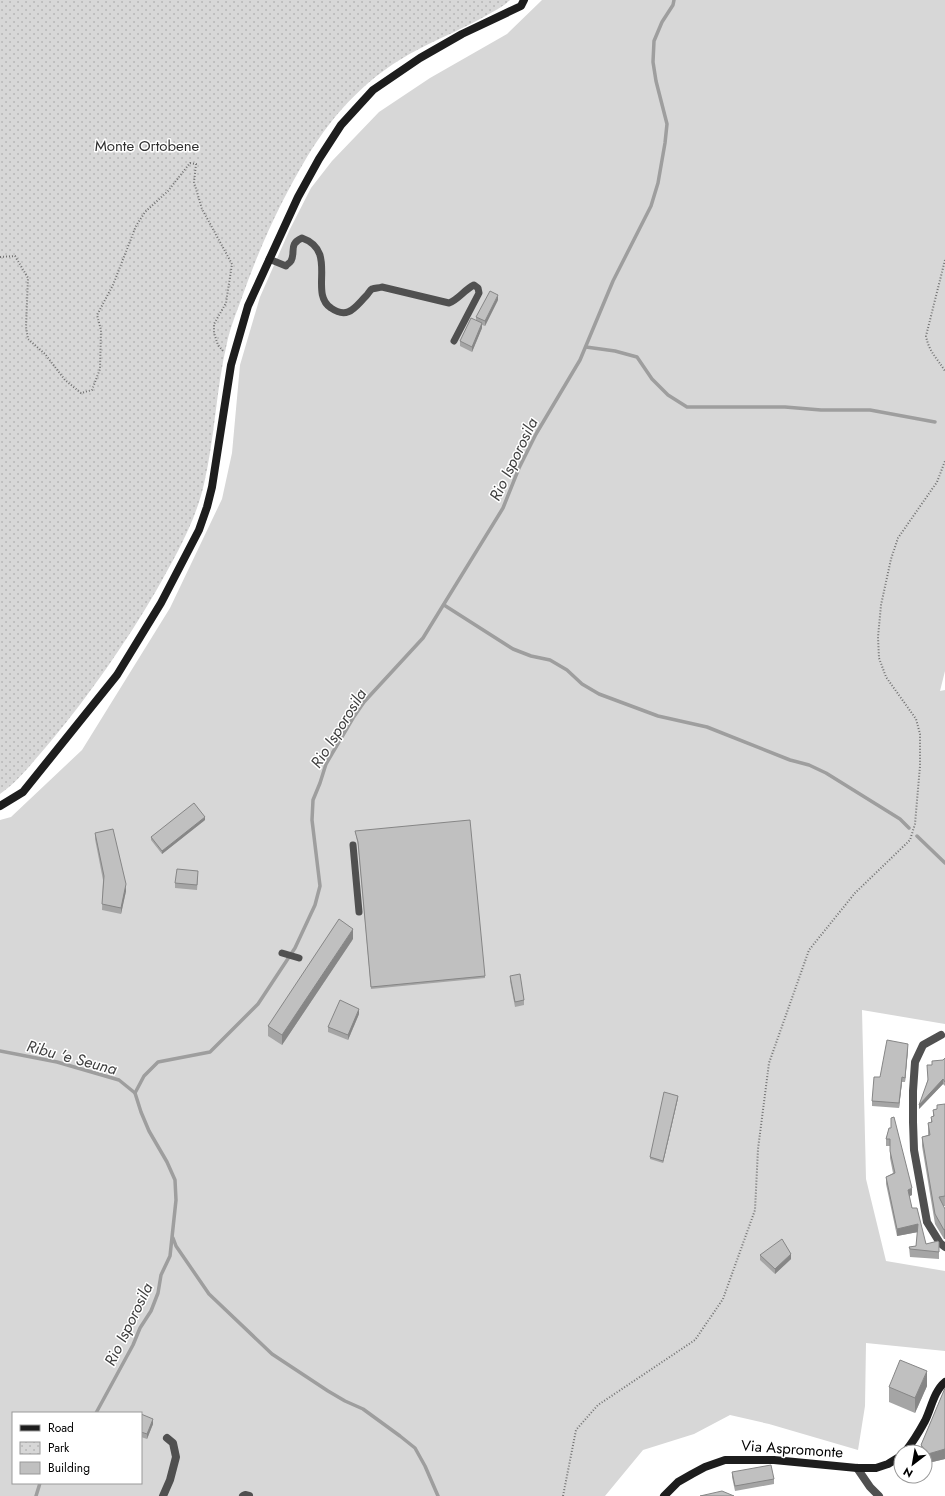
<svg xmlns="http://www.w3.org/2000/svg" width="945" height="1496" viewBox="0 0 945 1496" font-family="Jost,sans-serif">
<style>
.grass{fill:#d7d7d7;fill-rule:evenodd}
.park{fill:url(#park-dots)}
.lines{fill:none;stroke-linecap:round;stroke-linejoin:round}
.stream{stroke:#9e9e9e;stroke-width:3.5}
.path{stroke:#727272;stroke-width:2;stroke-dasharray:1 2;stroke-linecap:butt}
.lane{stroke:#505050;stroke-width:7}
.street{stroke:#505050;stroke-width:8}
.secondary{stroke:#1d1d1d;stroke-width:8}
.wall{fill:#a5a5a5}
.shaded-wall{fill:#868686}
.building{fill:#c0c0c0;stroke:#868686}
.labels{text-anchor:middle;stroke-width:3;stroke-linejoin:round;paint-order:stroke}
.park-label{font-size:15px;fill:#2e2e2e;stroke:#fff}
.street-label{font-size:15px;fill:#000;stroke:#fff}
.water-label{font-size:16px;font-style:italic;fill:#3f3f3f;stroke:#fff}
</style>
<defs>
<pattern id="park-dots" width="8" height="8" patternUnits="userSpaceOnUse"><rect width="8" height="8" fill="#d7d7d7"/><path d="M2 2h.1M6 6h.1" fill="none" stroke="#b7b7b7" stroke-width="1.8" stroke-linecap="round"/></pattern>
</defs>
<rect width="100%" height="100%" fill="#fff"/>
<path class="grass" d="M542 0H945V671L940 691 945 690V1024L862 1010 866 1179 886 1261 945 1271V1351L866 1343 865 1406 858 1450 769 1424 730 1415 694 1434 643 1450 605 1496H0V820L11 817 82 750 170 608 222 499 232 453 240 365 260 297 290 229 311 188 332 161 379 112 430 78 507 34ZM13 1413H141V1483H13Z"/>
<path class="park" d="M0 0H510C504 6 496 10 489 14 467 27 442 37 419 49 370 74 335 111 307 157 280 202 258 251 241 300 236 314 230 328 227 343 216 389 215 437 204 484 195 523 175 557 156 591 125 644 90 694 51 741 35 759 20 780 0 794Z"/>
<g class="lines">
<g class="stream">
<polyline points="586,347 615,351 637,357 652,379 668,395 687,407 785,407 821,410 870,410 935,422"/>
<polyline points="444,605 513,649 531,656 550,660 567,670 582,684 599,694 658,716 707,727 790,760 809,765 826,773 900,819 909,828"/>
<polyline points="917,836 945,863"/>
<polyline points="0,1051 57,1062 119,1080 135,1093"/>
<polyline points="173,1238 176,1246 209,1294 272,1354 328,1391 345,1401 363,1409 400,1436 415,1448 425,1466 438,1496"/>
<polyline points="96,1413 133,1345 140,1328 151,1311 158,1293 161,1275 170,1256 176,1200 175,1180 167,1162 149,1131 141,1112 135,1093 144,1076 158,1062 210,1052 258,1004 295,948 315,905 320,886 312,820 313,800 320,783 326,764 353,718 364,702 423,638 503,508 519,468 536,434 580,360 613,281 651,206 658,183 665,143 667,124 656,81 653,62 654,41 662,22 673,5 674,0"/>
<polyline points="36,1496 40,1483"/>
</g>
<g class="path">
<polyline points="0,257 15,256 28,278 26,327 28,339 45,354 65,380 81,393 92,390 100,369 101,330 97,315 113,285 136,226 145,212 168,191 190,163 196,164 194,182 202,209 232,264 226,303 214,324 214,333 218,345 224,352"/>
<path d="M945 260 926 336C929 352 937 358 945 371"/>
<polyline points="563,1496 576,1430 598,1405 695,1340 723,1299 755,1210 758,1149 769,1063 809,950 855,893 910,840 915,824 920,766 920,734 916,719 886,677 879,658 878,637 881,605 891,559 898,538 937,482 945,461"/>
</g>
<g class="lane">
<path d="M269 259 286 266C287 264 290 263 291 261 296 252 288 244 302 238 339 251 308 293 331 308 348 320 355 307 366 296 368 294 370 290 372 289 375 288 379 288 382 287L449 303C459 299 464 290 474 285L478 288 479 293 454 341"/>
<polyline points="353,845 359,912"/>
<polyline points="282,953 299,958"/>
</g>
<g class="street">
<polyline points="941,1035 923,1045 915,1062 913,1091 913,1122 914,1150 927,1222 940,1243 945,1247"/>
<polyline points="857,1468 870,1487 879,1496"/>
<polyline points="163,1496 170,1480 176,1457 173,1443 167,1438"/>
<polyline points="243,1496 245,1495 249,1496"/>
</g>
<g class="secondary">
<polyline points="0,806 23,792 117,675 161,603 199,530 207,507 212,487 231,365 248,306 298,197 319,159 341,125 373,90 420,58 462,34 521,6 524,0"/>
<path d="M905 1452C913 1442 919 1432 925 1421 931 1409 934 1391 945 1382"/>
<polyline points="664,1496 678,1482 692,1474 705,1467 725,1460 774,1460 857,1468 876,1468 888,1464 901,1456"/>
</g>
</g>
<g class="wall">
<polygon points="498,300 485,326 482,325 482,328 472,352 460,346 460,341 476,320 476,317"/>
<polygon points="205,820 162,854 151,840 151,837"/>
<polygon points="355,831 485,976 485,978 371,989 358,845"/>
<polygon points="95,833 126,891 121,914 102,910 103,880 95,839"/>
<polygon points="198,876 197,890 175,888 175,883"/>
<polygon points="353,939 282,1045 268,1036 268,1026"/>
<polygon points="510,976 524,1000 524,1005 515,1007 510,981"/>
<polygon points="359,1014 348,1040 328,1032 328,1027"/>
<polygon points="908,1049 905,1082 902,1082 899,1108 872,1106 872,1101 880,1077"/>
<polygon points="945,1058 945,1086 943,1084 919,1109 932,1065 943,1060"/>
<polygon points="678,1098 663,1163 650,1159 650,1157"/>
<polygon points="945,1104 945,1206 943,1206 945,1209 944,1239 935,1224 922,1146 922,1137 928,1135 928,1123 931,1122 931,1117 933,1117 933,1110 937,1109"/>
<polygon points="889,1128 912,1195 909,1196 912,1208 926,1244 939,1249 939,1259 910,1257 909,1247 916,1246 918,1232 897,1236 886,1184 886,1177 893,1173 890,1158 890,1146 886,1146 886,1139"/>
<polygon points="760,1255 791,1259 775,1274 760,1260"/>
<polygon points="927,1386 915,1413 889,1402 889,1387"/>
<polygon points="945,1388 945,1459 928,1463 925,1460 925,1452 921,1452 921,1445"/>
<polygon points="141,1414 153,1424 147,1439 141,1437"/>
<polygon points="732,1472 774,1479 774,1484 735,1491 732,1477"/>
</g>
<g class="shaded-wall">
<polygon points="498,295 498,300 485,326 485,321"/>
<polygon points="482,323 482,328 472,352 472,347"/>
<polygon points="205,817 205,820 162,854 162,851"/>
<polygon points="126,884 126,891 121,914 121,908"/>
<polygon points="353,929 353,939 282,1045 282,1035"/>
<polygon points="359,1009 359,1014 348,1040 348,1035"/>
<polygon points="908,1044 908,1049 905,1082 905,1078"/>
<polygon points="902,1077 902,1082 899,1108 899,1103"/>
<polygon points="943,1079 943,1084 919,1109 919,1105"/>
<polygon points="678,1096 678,1098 663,1163 663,1161"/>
<polygon points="912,1188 912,1195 908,1197 908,1190"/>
<polygon points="918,1224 918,1232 897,1236 897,1229"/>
<polygon points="945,1229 945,1239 944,1239 944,1230"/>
<polygon points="791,1254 791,1259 775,1274 775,1269"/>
<polygon points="927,1371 927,1386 915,1413 915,1398"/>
<polygon points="153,1419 153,1424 147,1439 147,1434"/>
<polygon points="945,1449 945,1459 928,1463 928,1454"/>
</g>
<g class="building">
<polygon points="490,291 498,295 485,321 476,317"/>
<polygon points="471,318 482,323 472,347 460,341"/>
<polygon points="194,803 205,817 162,851 151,837"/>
<polygon points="470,820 485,976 371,987 358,842 355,831"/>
<polygon points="113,829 126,884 121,908 102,904 104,876 95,833"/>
<polygon points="177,869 198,871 197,885 175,883"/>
<polygon points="339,919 353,929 282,1035 268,1026"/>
<polygon points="520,974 524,1000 515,1002 510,976"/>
<polygon points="340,1000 359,1009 348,1035 328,1027"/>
<polygon points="887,1040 908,1044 905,1078 902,1077 899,1103 872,1101 874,1077 880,1077"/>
<polygon points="945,1058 945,1082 943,1079 919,1105 928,1080 927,1065 932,1065 932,1061 943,1060"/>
<polygon points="664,1092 678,1096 663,1161 650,1157"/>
<polygon points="945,1104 945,1196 939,1197 945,1209 945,1229 944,1230 935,1214 922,1137 930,1135 928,1123 932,1122 931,1117 934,1116 933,1110 937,1109 937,1105"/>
<polygon points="894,1117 912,1188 908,1190 912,1208 917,1208 926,1244 938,1241 939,1242 939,1252 910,1249 909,1247 916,1246 918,1224 897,1229 886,1177 895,1173 890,1151 890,1139 886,1139 889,1128 891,1128 891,1118"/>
<polygon points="782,1239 791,1254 775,1269 760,1255"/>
<polygon points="900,1360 927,1371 915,1398 889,1387"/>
<polygon points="945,1388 945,1449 928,1454 921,1445"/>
<polygon points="141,1414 153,1419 147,1434 141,1432"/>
<polygon points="771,1465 774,1479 735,1486 732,1472"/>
<polygon points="722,1491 734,1496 700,1496"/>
</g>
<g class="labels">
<g class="park-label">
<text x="147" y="151">Monte Ortobene</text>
</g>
<g class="street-label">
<text transform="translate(792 1449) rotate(4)" y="5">Via Aspromonte</text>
</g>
<g class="water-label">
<text transform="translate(513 459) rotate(-64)" y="6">Rio Isporosila</text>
<text transform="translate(338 728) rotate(-58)" y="6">Rio Isporosila</text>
<text transform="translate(72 1057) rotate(15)" y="6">Ribu 'e Seuna</text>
<text transform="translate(128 1324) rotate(-64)" y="6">Rio Isporosila</text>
</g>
</g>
<rect x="12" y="1412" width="130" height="72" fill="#ffffff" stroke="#999999"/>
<rect x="20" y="1425" width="20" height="6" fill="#1d1d1d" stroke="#999999"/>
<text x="48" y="1432" font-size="12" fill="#000000">Road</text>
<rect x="20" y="1442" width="20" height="12" fill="url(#park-dots)" stroke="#999999"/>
<text x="48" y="1452" font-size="12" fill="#000000">Park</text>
<rect x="20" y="1462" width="20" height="12" fill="#c0c0c0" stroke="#999999"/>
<text x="48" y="1472" font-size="12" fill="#000000">Building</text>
<g transform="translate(913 1464) rotate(211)"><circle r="19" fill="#ffffff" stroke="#999999"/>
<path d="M0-3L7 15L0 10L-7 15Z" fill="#000000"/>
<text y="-6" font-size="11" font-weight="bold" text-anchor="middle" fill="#000000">N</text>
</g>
</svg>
